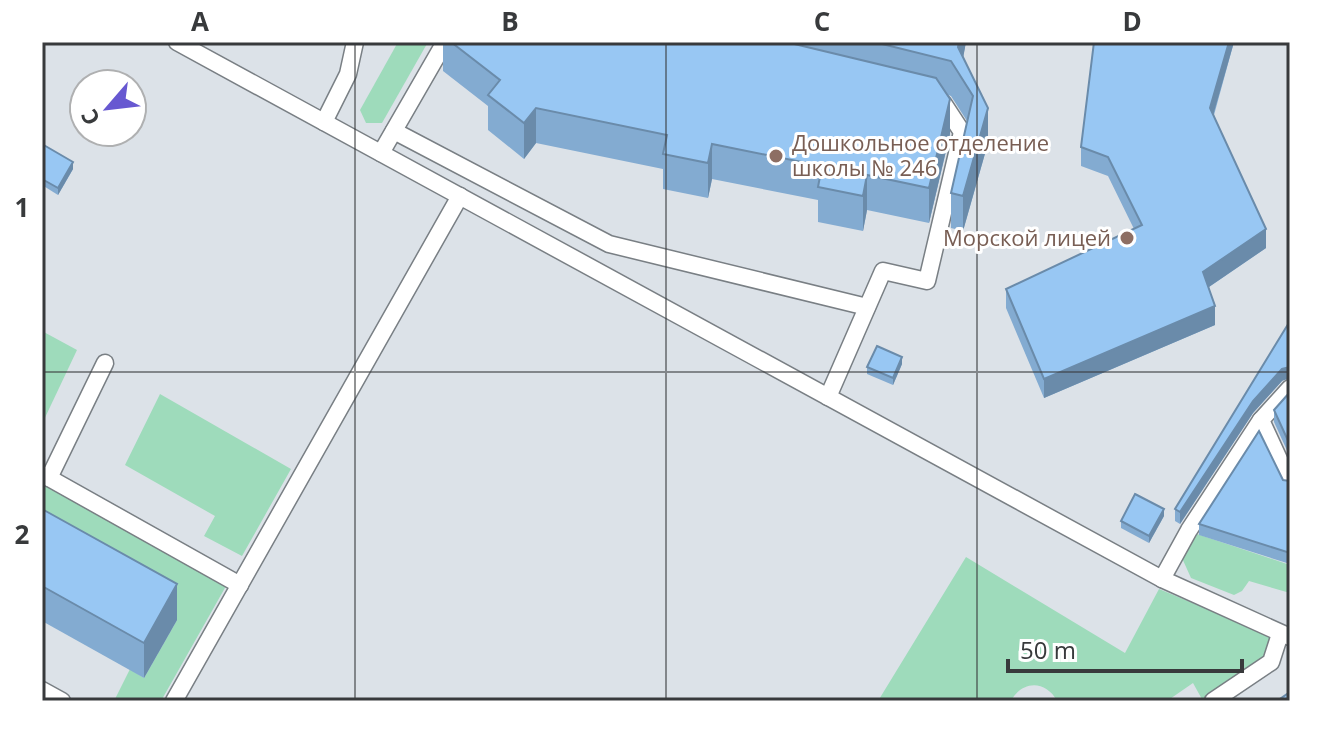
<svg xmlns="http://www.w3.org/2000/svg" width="1332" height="743" viewBox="0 0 1332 743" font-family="'Open Sans',sans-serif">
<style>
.green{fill:#9edbbb}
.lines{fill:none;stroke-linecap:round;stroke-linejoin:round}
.lane-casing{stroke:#797f84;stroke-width:19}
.lane{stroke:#fff;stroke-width:16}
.wall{fill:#83abd1}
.shaded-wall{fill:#6a8baa}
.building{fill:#98c7f3;stroke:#6a8baa;stroke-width:2}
.grid{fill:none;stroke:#383a3c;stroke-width:2;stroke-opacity:0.55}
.education-dot{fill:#8d6e63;stroke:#fff;stroke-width:3}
.labels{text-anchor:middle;stroke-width:6;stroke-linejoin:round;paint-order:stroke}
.education-label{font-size:22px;fill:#785e54;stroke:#fff;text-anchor:start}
.neatline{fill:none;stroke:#383a3c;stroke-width:3}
.grid-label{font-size:26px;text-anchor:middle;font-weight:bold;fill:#383a3c}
</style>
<rect width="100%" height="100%" fill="#dce2e8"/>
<g class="green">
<polygon points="398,42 428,42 382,123 366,123 360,110"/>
<polygon points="42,331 77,350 42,424"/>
<polygon points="160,394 291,469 242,556 204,536 215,516 125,465"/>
<polygon points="42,474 230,579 161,701 114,701 130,669 144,678 177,620 42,544"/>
<polygon points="1197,534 1290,565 1290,593 1249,581 1242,591 1234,595 1191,578 1182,558"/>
<path d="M966 557 1125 653 1159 589 1279 639 1271 662 1213 701H1203L1193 683 1167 701H1057C1046 680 1022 680 1011 701H878Z"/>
</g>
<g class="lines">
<g class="lane-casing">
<g id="lane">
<polyline points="177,42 1162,579 1290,637"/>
<polyline points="324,122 348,74 355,42"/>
<polyline points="394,131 609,244 867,307"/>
<polyline points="381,153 445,42"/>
<polyline points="1290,388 1261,420 1290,483"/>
<polyline points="828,397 883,271 927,281 962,132 943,103 935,101"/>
<polyline points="42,474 240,585"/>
<polyline points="49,478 105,363"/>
<polyline points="1162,579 1189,530 1261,420"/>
<polyline points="42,690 62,701"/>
<polyline points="174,701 460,196"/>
<polyline points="1213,701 1271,662 1280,634"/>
</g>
</g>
<use href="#lane" class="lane"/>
</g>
<g class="wall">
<polygon points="443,42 966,42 963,57 988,143 963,231 951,228 951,193 967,121 951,96 948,95 950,134 929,223 867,210 863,231 818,222 818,200 712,179 708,198 663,189 663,169 536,143 524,159 488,130 488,106 443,71"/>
<polygon points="1234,42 1214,115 1266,248 1209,287 1215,325 1044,398 1006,308 1006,289 1134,229 1108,176 1081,166 1081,147"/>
<polygon points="42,144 73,169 58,195 42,185"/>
<polygon points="1290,321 1282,381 1253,413 1180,524 1175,521 1175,509"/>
<polygon points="902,364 893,385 867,374 867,367"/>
<polygon points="1290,392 1290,457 1274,422 1274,410"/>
<polygon points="1283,480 1290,481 1290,564 1199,535 1199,524"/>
<polygon points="42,509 177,620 144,678 42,621"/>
<polygon points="1164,516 1149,543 1121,528 1121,521"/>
</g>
<g class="shaded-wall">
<polygon points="959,42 966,42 960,75 958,47"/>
<polygon points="1229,42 1234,42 1210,126 1210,108"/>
<polygon points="950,99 950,134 929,223 929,188"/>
<polygon points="536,108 536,143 524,159 524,123"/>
<polygon points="988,108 988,143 963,231 963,196"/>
<polygon points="712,144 712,179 708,198 708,163"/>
<polygon points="73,162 73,169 58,195 58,188"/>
<polygon points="867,175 867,210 863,231 863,196"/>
<polygon points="1266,229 1266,248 1203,291 1203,272"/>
<polygon points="1215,306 1215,325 1044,398 1044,379"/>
<polygon points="902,357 902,364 893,385 893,378"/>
<polygon points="1290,367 1290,378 1282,381 1253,413 1180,524 1180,512 1253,401 1282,369"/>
<polygon points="1164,509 1164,516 1149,543 1149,536"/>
<polygon points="177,584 177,620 144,678 144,643"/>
</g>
<g class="building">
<polygon points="451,42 786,42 936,78 950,99 929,188 867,175 863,196 818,187 822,166 712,144 708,163 663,154 667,135 536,108 524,123 488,95 500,80"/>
<polygon points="874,42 959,42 958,47 988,108 963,196 951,193 973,96 951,61"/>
<polygon points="1094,42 1229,42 1210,108 1266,229 1203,272 1215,306 1044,379 1006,289 1142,225 1108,157 1081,147"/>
<polygon points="42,144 73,162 58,188 42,179"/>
<polygon points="1290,321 1290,367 1282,369 1253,401 1180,512 1175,509"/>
<polygon points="877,346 902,357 893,378 867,367"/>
<polygon points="1290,392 1290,445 1274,410"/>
<polygon points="1259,431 1283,480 1290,481 1290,553 1199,524"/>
<polygon points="1135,494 1164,509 1149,536 1121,521"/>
<polygon points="42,509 177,584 144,643 42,586"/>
<polygon points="1290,692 1290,701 1277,701"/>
</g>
<path class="grid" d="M355 42V701M666 42V701M977 42V701M42 372H1290"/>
<g class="education-dot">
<circle cx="776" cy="156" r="8"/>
<circle cx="1127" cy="238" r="8"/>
</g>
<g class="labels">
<g class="education-label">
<text x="792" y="151">Дошкольное отделение<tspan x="792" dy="25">школы № 246</tspan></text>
<text x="1111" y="246" text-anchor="end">Морской лицей</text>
</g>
</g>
<rect width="1332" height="743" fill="none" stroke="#ffffff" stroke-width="88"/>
<g transform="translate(108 108) rotate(242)"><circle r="38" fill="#ffffff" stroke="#afb0b1" stroke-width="2"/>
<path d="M0-6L14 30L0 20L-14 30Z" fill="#6758d1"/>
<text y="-12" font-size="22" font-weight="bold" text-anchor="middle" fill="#383a3c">С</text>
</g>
<path d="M1008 659v12h234v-12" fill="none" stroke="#383a3c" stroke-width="4"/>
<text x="1020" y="659" font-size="24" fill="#383a3c" stroke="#ffffff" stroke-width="6" paint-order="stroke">50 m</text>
<rect x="44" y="44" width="1244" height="655" class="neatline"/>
<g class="grid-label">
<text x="200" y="31">A</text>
<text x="510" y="31">B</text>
<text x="822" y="31">C</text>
<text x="1132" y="31">D</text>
<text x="22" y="217">1</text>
<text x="22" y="544">2</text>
</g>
</svg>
